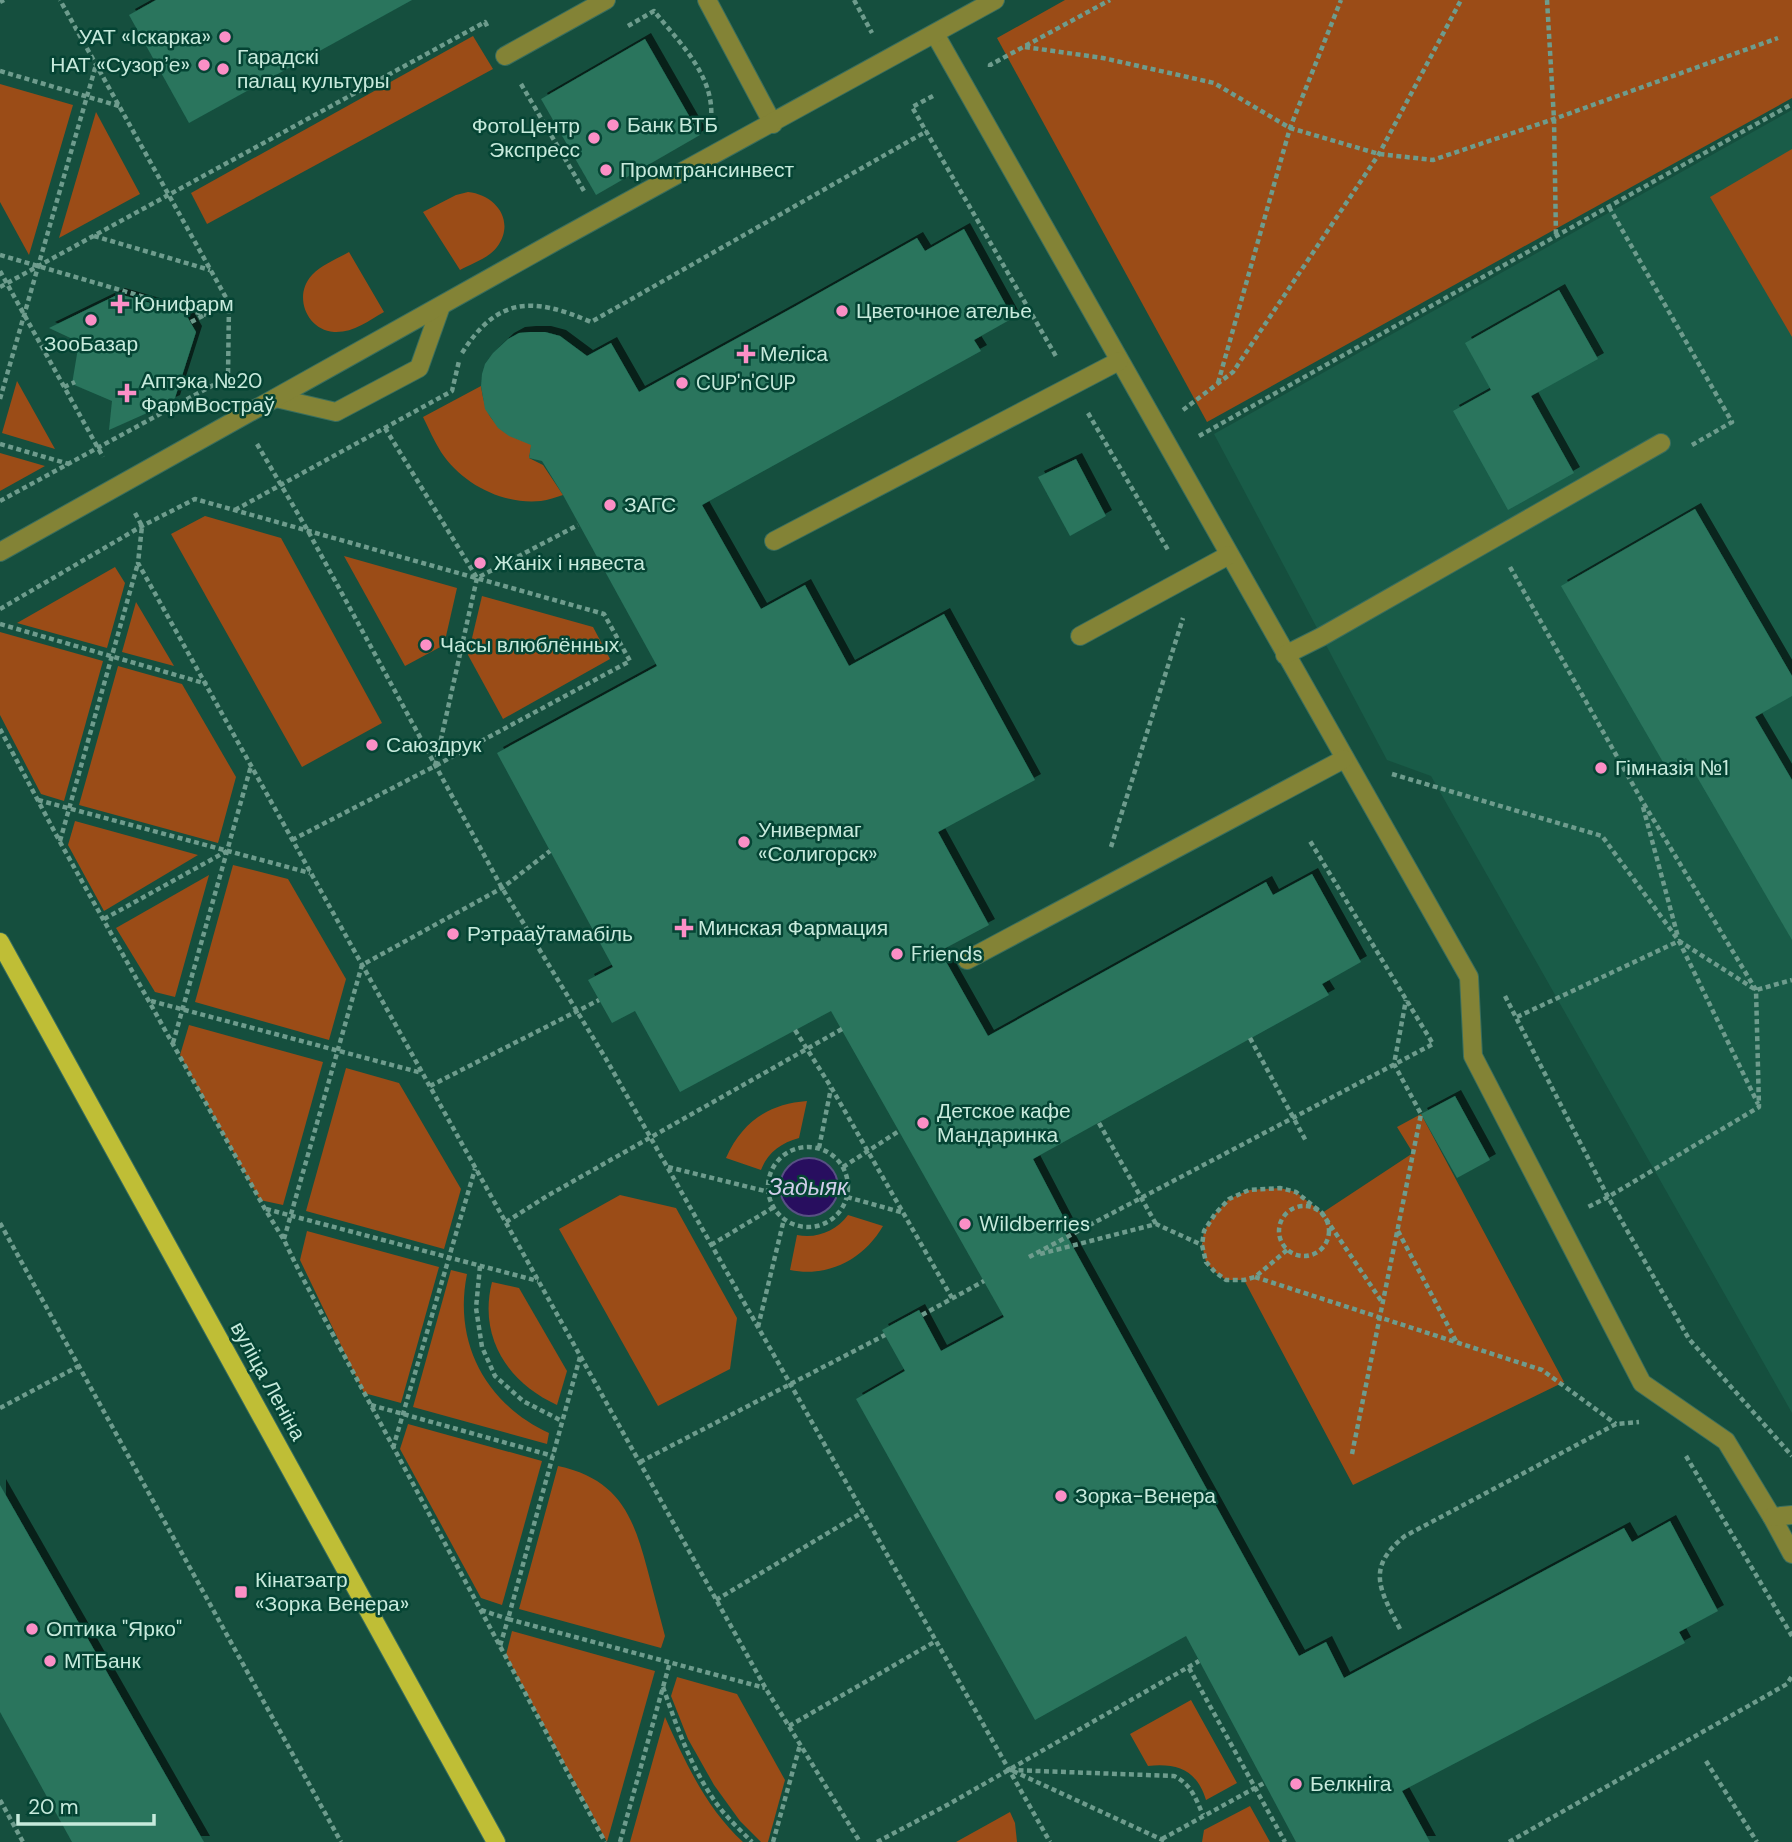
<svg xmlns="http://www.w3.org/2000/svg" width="1792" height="1842" viewBox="0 0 1792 1842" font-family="'DM Sans',sans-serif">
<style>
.built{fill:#195c48}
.green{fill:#9b4c17}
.water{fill:#280e5f;stroke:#585084;stroke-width:2}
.building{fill:#29755d;filter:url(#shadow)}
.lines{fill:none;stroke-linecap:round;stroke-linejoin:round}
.minor-casing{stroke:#396e5e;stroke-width:20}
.major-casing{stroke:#396e5e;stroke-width:20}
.path{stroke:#6e9c8d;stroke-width:4.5;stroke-dasharray:5 3.5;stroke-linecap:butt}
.minor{stroke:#838336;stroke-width:18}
.major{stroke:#bfbe36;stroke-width:18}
.poi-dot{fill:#fb8fc6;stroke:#054434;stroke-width:2.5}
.labels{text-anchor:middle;stroke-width:5;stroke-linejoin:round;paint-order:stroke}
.poi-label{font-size:21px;fill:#c7eadc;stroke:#054434;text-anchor:start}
.street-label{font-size:21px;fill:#c7eadc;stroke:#054434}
.water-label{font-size:23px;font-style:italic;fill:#d0ceea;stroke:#054434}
</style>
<defs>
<filter id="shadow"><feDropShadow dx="6" dy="-6" stdDeviation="0" flood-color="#0009"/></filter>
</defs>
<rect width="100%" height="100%" fill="#154f3e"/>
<polygon class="built" points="1792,110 1792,1413 1431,776 1387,760 1214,434"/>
<g class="green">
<polygon points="1065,0 1792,0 1792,98 1207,422 997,38"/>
<polygon points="473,36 493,69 207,224 191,193"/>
<polygon points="0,84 73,105 29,255 0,202"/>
<polygon points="96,112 140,194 59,238"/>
<polygon points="1792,149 1792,337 1710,197"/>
<path d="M468 192C496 195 516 221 497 247 489 258 471 264 460 270L423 212 456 195Z"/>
<path d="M349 252 384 312C368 321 353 333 334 332 306 330 293 295 312 275 321 265 337 259 349 252Z"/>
<polygon points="17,381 55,449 2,433"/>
<path d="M481 386C487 426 498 427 532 442L529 458 543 465 563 495C556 497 548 500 541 501 503 505 462 484 441 452 434 441 429 429 423 417Z"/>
<polygon points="0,453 45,466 0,491"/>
<polygon points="205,516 281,538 382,723 302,767 171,534"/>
<polygon points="344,556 457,588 444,645 405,666"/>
<polygon points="115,567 125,583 107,648 17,623"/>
<polygon points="482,596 593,627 610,659 503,719 468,655"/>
<polygon points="136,602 174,666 122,652"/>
<polygon points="0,632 103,661 64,801 41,794 0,715"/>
<polygon points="118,666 182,684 236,777 218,843 79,805"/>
<polygon points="75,821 198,855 104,911 68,845"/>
<polygon points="233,865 288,879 346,979 329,1040 195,1002"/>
<polygon points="209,875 175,997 155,992 116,928"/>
<polygon points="189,1025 323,1062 283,1205 260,1200 180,1055"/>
<polygon points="346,1068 399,1083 461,1189 444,1249 306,1211"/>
<path d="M807 1101 799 1138C781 1143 768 1152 761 1170L726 1158C742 1122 768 1104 807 1101Z"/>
<polygon points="1421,1114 1564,1382 1353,1485 1244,1280 1226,1280 1215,1272 1206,1262 1202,1245 1204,1231 1215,1214 1229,1199 1249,1190 1280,1188 1296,1192 1322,1213 1413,1153 1397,1127"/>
<polygon points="620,1195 676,1208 737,1318 730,1369 658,1406 559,1229"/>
<path d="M848 1215 883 1226C864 1259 828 1278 790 1270L797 1235C817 1239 836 1231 848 1215Z"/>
<polygon points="307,1231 439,1267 401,1403 364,1393 300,1260"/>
<path d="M451 1270 467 1274C453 1343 486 1404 549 1433L547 1444 413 1407Z"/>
<path d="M492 1282 519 1288 567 1371 557 1405C508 1383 478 1337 492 1282Z"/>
<polygon points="408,1424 542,1461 502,1605 481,1598 400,1449"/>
<path d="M558 1466C618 1479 633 1515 647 1568 653 1591 659 1613 665 1636L661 1648 519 1609Z"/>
<polygon points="512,1631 655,1671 607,1842 506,1655"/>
<polygon points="677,1677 737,1694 785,1780 768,1842 761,1842 740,1821 714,1785 688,1739 671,1696"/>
<path d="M1191 1700 1237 1783 1206 1800C1197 1770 1177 1763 1148 1766L1130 1734Z"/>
<path d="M665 1717C685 1762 706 1808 743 1842H630Z"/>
<polygon points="1250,1806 1270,1842 1202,1842 1204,1830"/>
<polygon points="1010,1812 1015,1823 1017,1842 956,1842"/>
</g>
<circle class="water" cx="809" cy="1187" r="29"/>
<g class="building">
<polygon points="156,0 412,0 189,123 129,15"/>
<polygon points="645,39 700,135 596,195 541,99"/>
<polygon points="964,229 1013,318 974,340 981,351 702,505 761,609 805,585 849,666 944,614 1035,780 938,832 989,925 940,951 988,1036 1266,882 1273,895 1312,874 1361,962 1322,984 1329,995 1033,1159 1067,1224 1062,1227 1299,1656 1326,1642 1344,1678 1624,1528 1632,1542 1670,1521 1718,1611 1679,1632 1685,1643 1402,1791 1430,1842 1296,1842 1186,1636 1035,1720 856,1399 905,1371 882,1330 919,1310 941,1351 1004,1317 831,1011 680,1092 635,1011 612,1023 588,980 613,967 497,753 657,666 563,495 542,461 529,458 531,445 509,436 498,428 485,409 481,386 482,374 485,364 493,353 508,339 519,333 530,332 545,332 560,336 587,356 611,343 639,392 794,307 917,238 925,251"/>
<polygon points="1559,290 1598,359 1531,396 1574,473 1508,510 1453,411 1491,390 1465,343"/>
<polygon points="119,294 185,313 196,332 174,401 109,430 112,401 72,384 79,342 49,328"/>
<polygon points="1076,459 1106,516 1070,536 1038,477"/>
<polygon points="1695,509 1792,676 1792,696 1755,717 1792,780 1792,940 1686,758 1667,769 1561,586"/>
<polygon points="1455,1096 1490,1160 1457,1178 1421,1114"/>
<polygon points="0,1485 204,1842 72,1842 0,1712"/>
</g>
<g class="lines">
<g class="minor-casing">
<g id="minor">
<polyline points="707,0 773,124"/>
<polyline points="935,34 1469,977 1473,1056 1642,1383 1726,1441 1772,1517 1792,1554"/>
<polyline points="505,56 606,0"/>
<polyline points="276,398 336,412 419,368 441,306"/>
<polyline points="774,541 1119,361"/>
<polyline points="0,552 556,241 995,0"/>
<polyline points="1080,636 1229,555"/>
<polyline points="1285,655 1321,637 1661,443"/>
<polyline points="967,960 1344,759"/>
<polyline points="1772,1517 1792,1515"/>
</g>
</g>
<g class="major-casing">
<polyline id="major" points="0,942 496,1842"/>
</g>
<g class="path">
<polyline points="854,0 872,33"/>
<polyline points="1547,0 1554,119 1556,237"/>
<polyline points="0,2 4,0"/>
<path d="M628 26 654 11C679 42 715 76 711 119"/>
<polyline points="1025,47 1103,58 1214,83 1290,128 1379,154 1433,160 1554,119 1778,38"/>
<polyline points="990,67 990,65 1110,0"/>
<polyline points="0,71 119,106"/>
<polyline points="521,84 584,191"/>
<polyline points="933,96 912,107 1057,358"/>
<polyline points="1609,207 1732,422 1692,445"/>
<polyline points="94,236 210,270"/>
<polyline points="0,255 206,315"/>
<polyline points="0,271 103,457"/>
<polyline points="0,287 485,22 488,28"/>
<polyline points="191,322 228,303"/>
<path d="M462 353C498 296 533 297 591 322L927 131"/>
<polyline points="1218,383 1290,128 1341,0"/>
<polyline points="64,387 75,382"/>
<polyline points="0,399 96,65"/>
<polyline points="1183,410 1233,372 1379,154 1461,0"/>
<polyline points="1088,413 1168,550"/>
<polyline points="385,428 477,578"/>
<polyline points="1199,436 1792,104"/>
<polyline points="0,444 69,464"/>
<polyline points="257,444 308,531 502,888 606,1059 1050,1842"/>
<polyline points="0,501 228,377 229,303 60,0"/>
<polyline points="235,510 452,391 459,361"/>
<polyline points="135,513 142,526 138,563 766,1689 860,1842"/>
<polyline points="1510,567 1641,799 1756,990 1759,1107 1608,1197 1586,1208"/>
<polyline points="0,609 142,526 195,499 604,614 630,661 435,766"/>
<polyline points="0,624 207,684"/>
<polyline points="0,729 60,842 265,1209 284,1240 300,1273 605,1842"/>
<polyline points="1392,774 1602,836 1679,941 1756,990 1792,980"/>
<polyline points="38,800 310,873"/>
<polyline points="1643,807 1678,937"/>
<polyline points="292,840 435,766 477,578 578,525"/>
<polyline points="60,841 138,563"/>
<polyline points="1111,847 1183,618"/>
<polyline points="104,919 227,851"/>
<polyline points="1505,996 1608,1197 1689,1339 1792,1456"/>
<polyline points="151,1001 422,1073"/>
<polyline points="1517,1017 1679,941 1758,1104"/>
<polyline points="795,1030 831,1087 952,1298"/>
<polyline points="1250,1038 1306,1141"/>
<polyline points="173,1043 251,766"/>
<polyline points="430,1086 599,1000"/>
<polyline points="1099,1123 1156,1224"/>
<circle cx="808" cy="1187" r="40"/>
<polyline points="819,1148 831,1088"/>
<polyline points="668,1167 769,1192"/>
<polyline points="843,1167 899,1131"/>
<polyline points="847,1197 904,1213"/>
<circle cx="1304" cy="1231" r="25"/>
<polyline points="266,1209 538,1281"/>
<polyline points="506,1222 547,1196 842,1029"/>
<polyline points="0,1223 341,1842"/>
<polyline points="1398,1231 1456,1341"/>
<polyline points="284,1239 362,965 502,888 550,851"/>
<polyline points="711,1245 774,1207"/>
<polyline points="1287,1250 1255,1277 1244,1280 1226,1280 1215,1272 1206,1262 1202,1245 1204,1231 1215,1214 1229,1199 1249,1190 1280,1188 1296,1192 1322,1213 1382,1302"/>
<polyline points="1040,1254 1156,1224 1202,1245"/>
<polyline points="1029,1257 1433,1044 1310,841"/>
<polyline points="480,1266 476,1308 482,1347 495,1376 523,1401 562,1421"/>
<polyline points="1255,1277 1542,1370 1616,1424"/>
<polyline points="922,1315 984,1281"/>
<polyline points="758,1327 784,1219"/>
<polyline points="580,1357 508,1619 765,1688"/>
<polyline points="371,1405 553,1456"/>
<polyline points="0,1408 79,1366"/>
<polyline points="393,1448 475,1169"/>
<polyline points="1352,1454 1421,1114 1394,1064 1406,1000"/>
<polyline points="1686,1456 1792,1636"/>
<polyline points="640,1462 885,1335"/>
<polyline points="716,1600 863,1512"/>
<polyline points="481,1610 508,1619 500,1646"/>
<path d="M1400 1629C1380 1590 1365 1568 1405 1536L1616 1424 1639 1422"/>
<polyline points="1189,1668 1285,1842"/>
<path d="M663 1687C676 1725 690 1764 712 1797 723 1814 738 1828 752 1842"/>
<polyline points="789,1726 936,1641"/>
<polyline points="1706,1761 1757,1842"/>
<path d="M1010 1770 1174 1776C1191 1784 1196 1799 1203 1815"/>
<polyline points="1013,1771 1167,1842"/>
<polyline points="0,1800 23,1842"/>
<polyline points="1162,1839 1264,1783"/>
<polyline points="620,1842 670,1662"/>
<polyline points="773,1842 800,1745"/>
<polyline points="877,1842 949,1804 1199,1661"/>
<polyline points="1509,1842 1787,1684 1792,1676"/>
</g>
<use href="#minor" class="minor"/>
<use href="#major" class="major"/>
</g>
<g class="poi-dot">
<circle cx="225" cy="37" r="7"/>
<circle cx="204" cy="65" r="7"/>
<circle cx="223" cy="69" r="7"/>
<circle cx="613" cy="125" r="7"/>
<circle cx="594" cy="138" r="7"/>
<circle cx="606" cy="170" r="7"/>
<path d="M116.5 293.5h7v7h7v7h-7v7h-7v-7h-7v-7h7z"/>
<circle cx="842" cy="311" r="7"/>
<circle cx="91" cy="320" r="7"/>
<path d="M742.5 343.5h7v7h7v7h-7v7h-7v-7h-7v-7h7z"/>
<circle cx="682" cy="383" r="7"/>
<path d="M123.5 382.5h7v7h7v7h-7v7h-7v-7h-7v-7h7z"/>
<circle cx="610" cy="505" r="7"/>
<circle cx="480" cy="563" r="7"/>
<circle cx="426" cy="645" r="7"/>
<circle cx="372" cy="745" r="7"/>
<circle cx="1601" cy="768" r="7"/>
<circle cx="744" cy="842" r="7"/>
<path d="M680.5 917.5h7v7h7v7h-7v7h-7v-7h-7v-7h7z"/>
<circle cx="453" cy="934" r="7"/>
<circle cx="897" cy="954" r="7"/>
<circle cx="923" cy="1123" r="7"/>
<circle cx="965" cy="1224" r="7"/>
<circle cx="1061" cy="1496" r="7"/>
<rect x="234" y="1585" width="14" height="14" rx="3.5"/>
<circle cx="32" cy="1629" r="7"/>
<circle cx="50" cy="1661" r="7"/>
<circle cx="1296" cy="1784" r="7"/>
</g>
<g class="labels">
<g class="poi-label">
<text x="211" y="44" text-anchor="end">УАТ «Іскарка»</text>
<text x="237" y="64">Гарадскі<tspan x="237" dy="24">палац культуры</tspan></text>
<text x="190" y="72" text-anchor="end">НАТ «Сузорʼе»</text>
<text x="627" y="132">Банк ВТБ</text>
<text x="580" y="133" text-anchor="end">ФотоЦентр<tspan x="580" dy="24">Экспресс</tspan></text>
<text x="620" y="177">Промтрансинвест</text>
<text x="134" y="311">Юнифарм</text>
<text x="856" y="318">Цветочное ателье</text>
<text x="91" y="351" text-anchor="middle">ЗооБазар</text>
<text x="760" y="361">Меліса</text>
<text x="141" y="388">Аптэка №20<tspan x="141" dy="24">ФармВостраў</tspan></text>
<text x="696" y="390">CUP'n'CUP</text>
<text x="624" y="512">ЗАГС</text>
<text x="494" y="570">Жаніх і нявеста</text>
<text x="440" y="652">Часы влюблённых</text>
<text x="386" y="752">Саюздрук</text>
<text x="1615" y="775">Гімназія №1</text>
<text x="758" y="837">Универмаг<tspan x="758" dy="24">«Солигорск»</tspan></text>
<text x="698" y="935">Минская Фармация</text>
<text x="467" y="941">Рэтрааўтамабіль</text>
<text x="911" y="961">Friends</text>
<text x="937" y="1118">Детское кафе<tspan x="937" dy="24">Мандаринка</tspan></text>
<text x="979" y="1231">Wildberries</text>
<text x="1075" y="1503">Зорка-Венера</text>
<text x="255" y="1587">Кінатэатр<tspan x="255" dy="24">«Зорка Венера»</tspan></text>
<text x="46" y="1636">Оптика "Ярко"</text>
<text x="64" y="1668">МТБанк</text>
<text x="1310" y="1791">Белкніга</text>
</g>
<g class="street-label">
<text transform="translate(268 1381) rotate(61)" y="7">вуліца Леніна</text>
</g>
<g class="water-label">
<text x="808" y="1195">Задыяк</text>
</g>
</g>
<path d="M18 1814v10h136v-10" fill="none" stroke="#c7eadc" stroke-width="3.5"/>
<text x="28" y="1814" font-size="21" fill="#c7eadc" stroke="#054434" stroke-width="5" paint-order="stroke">20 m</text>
</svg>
